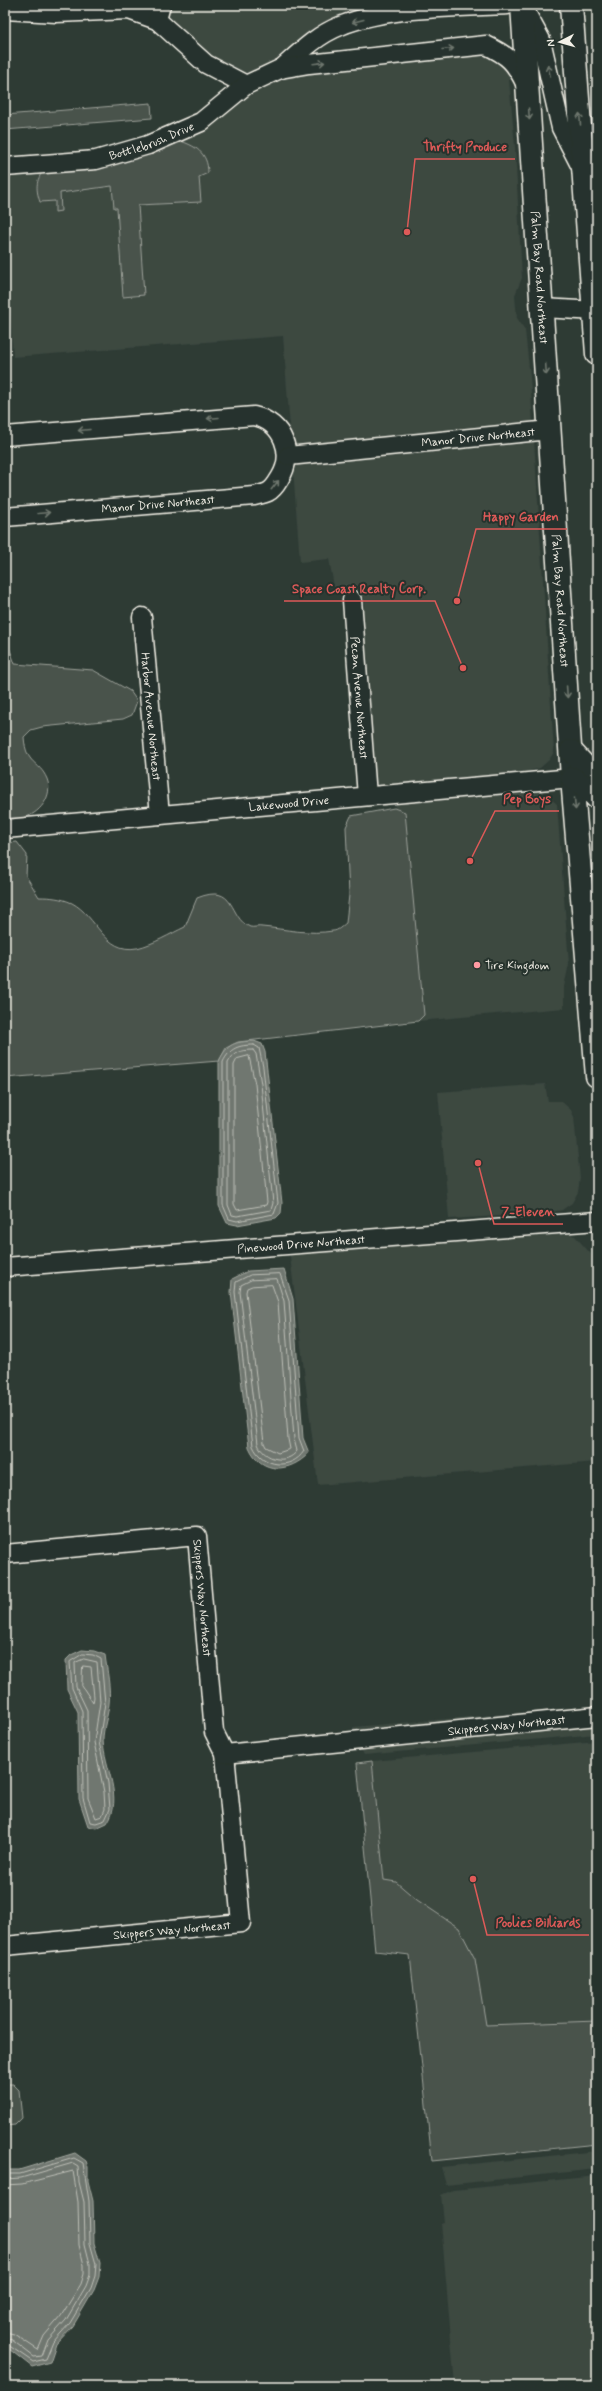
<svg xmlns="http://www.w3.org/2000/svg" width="602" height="2391" viewBox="0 0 602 2391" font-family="Mynerve,sans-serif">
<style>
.built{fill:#3c4841}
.green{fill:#48524c;stroke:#9ea29a}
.water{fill:#6f7770;stroke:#a4a8a0}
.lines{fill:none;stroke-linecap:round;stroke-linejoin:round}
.shore{stroke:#bfc0b8;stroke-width:1}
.minor-casing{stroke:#f4f1e8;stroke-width:21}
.major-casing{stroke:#f4f1e8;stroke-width:25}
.minor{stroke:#26332d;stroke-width:18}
.major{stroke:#26332d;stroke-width:22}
.oneway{stroke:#6e766e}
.poi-dot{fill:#ff9aa2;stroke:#26332d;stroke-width:1.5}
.labels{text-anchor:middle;stroke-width:4;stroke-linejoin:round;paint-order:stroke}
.street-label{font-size:12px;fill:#f4f1e8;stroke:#26332d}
.poi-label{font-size:12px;fill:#f4f1e8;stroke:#26332d;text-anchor:start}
.leader{fill:none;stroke:#de5a58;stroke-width:1.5}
.callout-dot{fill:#de5a58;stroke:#26332d;stroke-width:1.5}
.callout-label{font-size:13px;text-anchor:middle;font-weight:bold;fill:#de5a58;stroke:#26332d;stroke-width:4;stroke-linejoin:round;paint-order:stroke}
</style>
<rect width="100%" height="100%" fill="#2e3b34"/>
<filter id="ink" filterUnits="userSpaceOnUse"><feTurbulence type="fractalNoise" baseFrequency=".025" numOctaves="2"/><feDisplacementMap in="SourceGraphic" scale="8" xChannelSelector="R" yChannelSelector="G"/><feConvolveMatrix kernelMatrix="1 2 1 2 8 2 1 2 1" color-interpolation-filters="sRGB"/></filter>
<g filter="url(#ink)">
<g class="built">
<polygon points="170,5 412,5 302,40 264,68 246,73 216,66 167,21"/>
<polygon points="469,55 500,58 508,68 515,147 522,278 515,295 517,318 525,330 530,377 554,752 549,760 540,768 526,772 385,786 377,785 370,776 360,614 365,602 359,592 349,587 342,588 335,592 329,559 300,562 283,336 13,357 5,239 5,171 146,155 183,142 236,98 272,80 299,72"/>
<polygon points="539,789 557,804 569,964 564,987 564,1008 418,1021 424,1015 405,812 394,808 398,801"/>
<polygon points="545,1084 548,1101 561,1101 571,1110 574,1117 580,1178 578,1192 572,1203 562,1210 548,1213 449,1219 438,1092"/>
<polygon points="559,1230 575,1236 591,1254 597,1314 597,1462 318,1485 289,1248"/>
<polygon points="597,1706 597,1734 364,1755 362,1751 355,1749 353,1727"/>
<polygon points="597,1741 597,2021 486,2026 475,1959 417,1900 396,1882 384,1880 372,1761"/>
<polygon points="597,2151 597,2169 446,2185 441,2167"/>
<polygon points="597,2176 597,2386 455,2386 441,2223 444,2222 441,2195 453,2190"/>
</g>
<g class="green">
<polygon points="151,103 152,118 5,130 5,115"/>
<path d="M178 140C195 146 208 152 208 173L199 177 201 202 138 205 144 295 123 297 117 208H114L112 186 60 193 61 211 55 212V201L40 202C35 187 36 179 46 167Z"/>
<path d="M5 619 9 647 15 664 93 670 130 691 137 701 132 715 123 719 42 727 31 730 24 737C26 766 39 760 47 779 54 796 39 815 22 818 17 819 11 818 7 818L5 805Z"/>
<path d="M394 808 405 812 424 1015 418 1021 238 1042 226 1048 219 1061 5 1078V843L17 842 27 855 26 876 39 897C51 897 61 898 72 903 97 916 104 954 137 948 154 944 170 934 185 927L197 898C237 882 228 918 250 927 253 928 259 926 262 927 285 929 310 935 333 931 338 931 342 926 346 923L349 895 346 827 351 816Z"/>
<polygon points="372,1761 384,1880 396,1882 417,1900 459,1928 475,1959 486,2025 597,2021 597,2144 432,2161 410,1955 375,1951 357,1763"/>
<polygon points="5,2084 13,2084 19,2090 22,2118 15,2125 5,2126"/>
</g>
<g class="water">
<path d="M254 1041 262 1044 265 1052 282 1203 281 1213 276 1218 237 1225 227 1223 219 1206V1061C228 1043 234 1042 254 1041Z"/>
<path d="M284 1269 293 1299 303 1438 309 1453C290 1473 261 1475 249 1447L231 1292 232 1279 248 1271Z"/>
<path d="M82 1650 94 1651 105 1655C107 1671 111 1689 109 1704 108 1716 103 1728 103 1740 104 1767 124 1798 107 1823L96 1828 88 1826 79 1799 78 1712 67 1689 66 1660 71 1655Z"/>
<polygon points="75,2153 86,2161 88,2167 88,2181 93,2201 94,2243 100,2263 99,2277 94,2290 73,2326 56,2344 50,2362 32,2367 5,2346 5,2170 19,2170"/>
</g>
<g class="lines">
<g class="shore">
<path d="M254 1045 259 1048 263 1067 278 1203 274 1214 237 1221 229 1219 223 1205V1062C230 1048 238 1045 254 1045Z"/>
<path d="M253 1050 256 1054 261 1084 273 1203 271 1210 237 1216 232 1215 228 1205V1063C233 1052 241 1050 253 1050Z"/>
<polygon points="249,1056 255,1084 267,1202 266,1205 237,1210 234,1204 234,1065 237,1059"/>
<path d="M280 1274 289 1300 299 1438 304 1451C291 1471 262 1467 253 1446L235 1292 236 1282 250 1275Z"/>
<path d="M277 1279 284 1301 294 1439 297 1451C287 1465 264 1460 258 1444L240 1292 241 1285 251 1280Z"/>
<polygon points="272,1285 278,1302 288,1439 290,1449 278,1453 266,1447 264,1443 246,1292 247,1288 252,1286"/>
<polygon points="83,1654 93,1655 101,1659 105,1703 99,1742 108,1783 110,1809 105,1820 96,1823 90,1822 83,1798 82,1711 72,1688 70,1662"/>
<polygon points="84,1659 97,1662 100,1702 94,1742 104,1792 105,1809 102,1816 96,1818 88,1798 87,1710 76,1687 75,1663"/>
<polygon points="83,1666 91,1667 94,1697 93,1703 82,1686"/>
<polyline points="5,2174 20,2174 74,2158 83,2163 89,2201 90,2243 96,2264 95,2276 91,2288 70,2323 53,2342 46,2359 33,2362 5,2343"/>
<polyline points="5,2179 21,2178 73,2163 78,2166 79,2182 84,2202 85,2244 90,2264 90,2275 86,2286 66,2320 48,2340 42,2356 34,2357 12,2340 5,2338"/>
<polyline points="5,2185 22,2184 73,2171 78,2202 79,2245 84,2265 84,2274 81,2284 61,2316 44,2336 38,2350 14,2334 5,2332"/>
</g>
<g class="minor-casing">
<g id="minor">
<polyline points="523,7 541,40 561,128 582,169"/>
<polyline points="5,10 56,13 129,10 157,20 161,5"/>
<polyline points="157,20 206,64 246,85"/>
<path d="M281 69C299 53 317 35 340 26 386 7 458 7 508 5"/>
<path id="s1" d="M5 167 96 160 148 145 201 122 246 85 280 69 309 64 486 45C509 56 515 62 526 85"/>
<polyline points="542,308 597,311"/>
<path d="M5 436 254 416C283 422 295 454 280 478 277 483 274 489 268 492 264 494 258 495 254 496L5 517"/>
<path id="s2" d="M288 456 550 430"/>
<path id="s3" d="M352 600 367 796"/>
<path id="s4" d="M142 617 160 815"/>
<path id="s5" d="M5 829 572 778"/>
<path id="s6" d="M5 1267 597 1221"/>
<path id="s7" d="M5 1554 197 1536 214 1732 225 1754 241 1923 5 1946"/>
<path id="s8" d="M225 1754 597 1716"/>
</g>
</g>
<g class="major-casing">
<g id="major">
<path id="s9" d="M522 5 572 778 597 1076"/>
<polyline points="571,5 597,354"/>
<polyline points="571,751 597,779"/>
<polyline points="572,778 586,787 597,798"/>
</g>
</g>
<use href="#minor" class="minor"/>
<use href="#major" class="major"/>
</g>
<defs><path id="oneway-shaft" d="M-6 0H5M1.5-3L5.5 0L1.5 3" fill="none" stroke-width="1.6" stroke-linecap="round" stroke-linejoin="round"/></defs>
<g class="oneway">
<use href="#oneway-shaft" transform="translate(358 21) rotate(165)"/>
<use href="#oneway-shaft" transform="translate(448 49) rotate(-5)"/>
<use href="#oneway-shaft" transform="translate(319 63) rotate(-7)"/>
<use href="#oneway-shaft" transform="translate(549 71) rotate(-103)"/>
<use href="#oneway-shaft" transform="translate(529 114) rotate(86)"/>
<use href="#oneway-shaft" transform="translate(580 119) rotate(-95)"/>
<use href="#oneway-shaft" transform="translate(546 369) rotate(86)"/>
<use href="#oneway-shaft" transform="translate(213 418) rotate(175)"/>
<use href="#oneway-shaft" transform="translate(84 430) rotate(175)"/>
<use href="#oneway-shaft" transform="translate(275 485) rotate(-51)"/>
<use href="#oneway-shaft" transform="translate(44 513) rotate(-5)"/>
<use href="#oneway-shaft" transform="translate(567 692) rotate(86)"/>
<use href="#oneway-shaft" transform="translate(575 804) rotate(85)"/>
</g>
</g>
<circle class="poi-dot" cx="477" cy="965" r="4"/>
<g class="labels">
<g class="street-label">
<text dy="4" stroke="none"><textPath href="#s1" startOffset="150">Bottlebrush Drive</textPath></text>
<text dy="4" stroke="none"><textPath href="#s9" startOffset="273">Palm Bay Road Northeast</textPath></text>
<text dy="4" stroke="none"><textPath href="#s2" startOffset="191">Manor Drive Northeast</textPath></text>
<text transform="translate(158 504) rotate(-5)" y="4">Manor Drive Northeast</text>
<text dy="4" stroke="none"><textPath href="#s9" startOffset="597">Palm Bay Road Northeast</textPath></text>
<text dy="4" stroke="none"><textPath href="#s3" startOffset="98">Pecan Avenue Northeast</textPath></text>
<text dy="4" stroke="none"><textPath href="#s4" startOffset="100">Harbor Avenue Northeast</textPath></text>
<text dy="4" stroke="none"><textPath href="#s5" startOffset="285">Lakewood Drive</textPath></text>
<text dy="4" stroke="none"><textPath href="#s6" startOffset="297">Pinewood Drive Northeast</textPath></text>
<text dy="4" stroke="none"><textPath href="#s7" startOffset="255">Skippers Way Northeast</textPath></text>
<text dy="4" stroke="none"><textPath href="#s8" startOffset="283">Skippers Way Northeast</textPath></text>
<text transform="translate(172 1930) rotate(-5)" y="4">Skippers Way Northeast</text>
</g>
<g class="poi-label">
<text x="485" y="969">Tire Kingdom</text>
</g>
</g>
<path class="leader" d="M407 232L415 159H515M457 601L476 529H567M463 668L435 601H284M470 861L495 811H559M478 1163L494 1224H563M473 1879L487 1935H589"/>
<g class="callout-dot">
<circle cx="407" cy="232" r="4"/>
<circle cx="457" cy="601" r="4"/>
<circle cx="463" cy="668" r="4"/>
<circle cx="470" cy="861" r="4"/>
<circle cx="478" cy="1163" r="4"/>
<circle cx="473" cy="1879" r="4"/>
</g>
<g class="callout-label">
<text x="465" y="151">Thrifty Produce</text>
<text x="521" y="521">Happy Garden</text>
<text x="359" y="593">Space Coast Realty Corp.</text>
<text x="527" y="803">Pep Boys</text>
<text x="528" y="1216">7-Eleven</text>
<text x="538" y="1927">Poolies Billiards</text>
</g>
<rect width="602" height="2391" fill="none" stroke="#26332d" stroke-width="20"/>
<rect x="10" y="10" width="582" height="2371" fill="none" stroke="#f4f1e8" stroke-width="1.5" filter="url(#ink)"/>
<g transform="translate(560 42) rotate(264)" stroke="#26332d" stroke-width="3" paint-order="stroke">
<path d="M0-3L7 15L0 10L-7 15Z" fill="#f4f1e8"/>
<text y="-6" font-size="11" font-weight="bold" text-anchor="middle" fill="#f4f1e8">N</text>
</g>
</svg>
